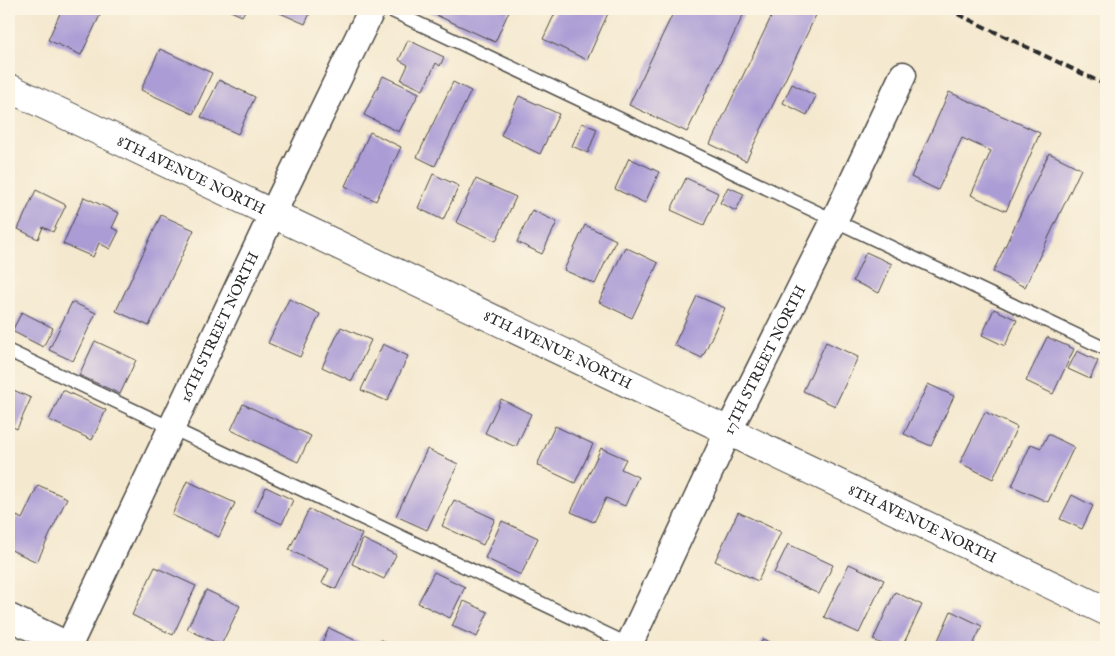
<svg xmlns="http://www.w3.org/2000/svg" width="1115" height="656" viewBox="0 0 1115 656" font-family="'IM FELL English',serif">
<style>
.building{fill:#ab9cd5}
.lines{fill:none;stroke-linecap:round;stroke-linejoin:round}
.lane-casing{stroke:#494743;stroke-width:15}
.street-casing{stroke:#494743;stroke-width:29}
.secondary-casing{stroke:#494743;stroke-width:30}
.lane{stroke:#fff;stroke-width:12}
.street{stroke:#fff;stroke-width:26}
.secondary{stroke:#fff;stroke-width:28}
.rail{stroke:#2b2b2b;stroke-width:4;stroke-dasharray:8 4;stroke-linecap:butt}
.labels{text-anchor:middle;stroke-width:4;stroke-linejoin:round;paint-order:stroke}
.street-label{font-size:15px;fill:#2b2b2b;stroke:#fcf5e5}
</style>
<rect width="100%" height="100%" fill="#fcf5e5"/>
<filter id="ink" filterUnits="userSpaceOnUse"><feTurbulence type="fractalNoise" baseFrequency=".02" numOctaves="2"/><feDisplacementMap in="SourceGraphic" scale="10" xChannelSelector="R" yChannelSelector="G"/><feConvolveMatrix kernelMatrix="1 2 1 2 8 2 1 2 1" color-interpolation-filters="sRGB"/></filter>
<filter id="wash" filterUnits="userSpaceOnUse"><feTurbulence type="fractalNoise" baseFrequency=".0096" numOctaves="4" result="noise"/><feDisplacementMap in="SourceGraphic" scale="20" xChannelSelector="R" yChannelSelector="G"/><feGaussianBlur stdDeviation="1.12" result="paint"/><feColorMatrix in="noise" values="0 0 0 0 0 0 0 0 0 0 0 0 0 0 0 0 0 1.4 0 .05"/><feComposite in="paint" operator="in"/></filter>
<g filter="url(#wash)">
<rect width="100%" height="100%" fill="#f4e8ce"/>
<g id="blocks">
<g class="building">
<polygon points="62,9 103,9 81,55 48,40"/>
<polygon points="226,9 246,9 242,16"/>
<polygon points="271,9 312,9 305,24"/>
<polygon points="423,9 510,9 495,42"/>
<polygon points="557,9 605,9 609,11 587,60 543,39"/>
<polygon points="675,9 746,9 687,132 629,105"/>
<polygon points="775,9 808,9 817,13 746,161 710,144"/>
<polygon points="408,40 444,57 440,66 436,63 423,90 401,80 408,65 399,60"/>
<polygon points="160,49 212,73 193,114 141,90"/>
<polygon points="383,76 419,93 399,132 364,115"/>
<polygon points="219,80 255,97 238,134 201,117"/>
<polygon points="453,82 471,91 435,166 417,157"/>
<polygon points="792,84 816,96 807,115 783,103"/>
<polygon points="949,92 1040,133 1006,211 971,195 991,151 962,138 938,190 911,177"/>
<polygon points="519,96 559,114 540,154 501,135"/>
<polygon points="582,123 597,129 588,153 572,146"/>
<polygon points="370,132 401,147 376,201 345,186"/>
<polygon points="1049,153 1081,169 1025,287 993,272"/>
<polygon points="629,158 659,172 645,203 615,189"/>
<polygon points="433,174 459,186 443,220 418,208"/>
<polygon points="686,178 718,193 704,225 671,210"/>
<polygon points="476,179 516,197 496,241 456,222"/>
<polygon points="728,187 744,194 736,211 720,203"/>
<polygon points="36,190 66,205 53,232 43,227 38,239 18,229"/>
<polygon points="84,197 119,213 112,228 119,231 110,249 99,243 93,257 63,244"/>
<polygon points="532,210 557,222 542,254 517,242"/>
<polygon points="161,215 194,230 149,326 116,311"/>
<polygon points="585,225 616,240 595,284 564,270"/>
<polygon points="625,247 658,263 632,318 599,302"/>
<polygon points="866,252 892,264 879,293 853,281"/>
<polygon points="697,296 725,308 702,358 674,345"/>
<polygon points="289,299 320,314 300,357 268,343"/>
<polygon points="72,302 96,313 73,361 49,350"/>
<polygon points="994,309 1017,320 1005,346 982,335"/>
<polygon points="22,312 53,328 43,347 12,331"/>
<polygon points="341,327 371,340 352,381 322,367"/>
<polygon points="1047,337 1074,349 1053,394 1026,381"/>
<polygon points="95,341 136,360 120,394 79,375"/>
<polygon points="826,342 858,357 835,406 803,391"/>
<polygon points="383,344 408,356 387,401 361,390"/>
<polygon points="1077,351 1098,361 1090,379 1068,369"/>
<polygon points="928,384 954,396 931,446 904,434"/>
<polygon points="9,388 31,398 17,429 9,425"/>
<polygon points="63,390 106,410 92,440 49,420"/>
<polygon points="501,399 531,414 516,447 485,433"/>
<polygon points="243,404 311,436 298,462 231,430"/>
<polygon points="985,412 1017,427 993,479 960,463"/>
<polygon points="555,426 593,444 575,483 537,465"/>
<polygon points="1048,434 1074,447 1048,502 1012,486 1031,444 1041,448"/>
<polygon points="601,448 626,459 621,469 638,477 625,506 606,498 594,522 571,512"/>
<polygon points="427,449 458,464 427,530 396,516"/>
<polygon points="187,481 235,503 219,537 172,515"/>
<polygon points="38,485 67,498 37,562 9,549 9,533 17,516 22,519"/>
<polygon points="266,487 293,500 282,524 255,511"/>
<polygon points="1072,495 1093,506 1082,529 1060,519"/>
<polygon points="454,500 495,519 483,545 442,526"/>
<polygon points="309,509 362,534 336,589 322,583 329,569 289,550"/>
<polygon points="738,512 781,532 758,581 715,561"/>
<polygon points="502,521 538,538 521,575 485,558"/>
<polygon points="363,539 396,555 384,579 352,564"/>
<polygon points="788,544 833,565 819,594 774,573"/>
<polygon points="849,564 884,580 859,633 824,617"/>
<polygon points="155,567 196,586 173,635 132,615"/>
<polygon points="434,572 465,587 450,618 418,603"/>
<polygon points="206,590 240,606 221,645 187,629"/>
<polygon points="895,592 922,605 902,647 890,647 873,640"/>
<polygon points="464,601 488,612 477,637 452,626"/>
<polygon points="951,611 982,626 972,647 935,647"/>
<polygon points="329,628 365,645 365,647 320,647"/>
<polygon points="763,639 781,647 759,647"/>
<polygon points="381,640 397,647 378,647"/>
</g>
</g>
</g>
<g filter="url(#ink)">
<use href="#blocks" fill-opacity="0" stroke="#494743" stroke-width="1"/>
<g class="lines">
<g class="lane-casing">
<g id="lane">
<polyline points="388,9 1106,349"/>
<polyline points="9,351 632,646"/>
</g>
</g>
<g class="street-casing">
<g id="street">
<polyline points="9,617 72,647"/>
<path id="s1" d="M68 647 273 213 372 9"/>
<path id="s2" d="M628 647 729 430 835 219 903 75"/>
</g>
</g>
<g class="secondary-casing">
<g id="secondary">
<path id="s3" d="M9 88 1106 611"/>
</g>
</g>
<use href="#lane" class="lane"/>
<use href="#street" class="street"/>
<use href="#secondary" class="secondary"/>
<polyline class="rail" points="947,9 1106,85"/>
</g>
</g>
<g class="labels">
<g class="street-label">
<text dy="5" stroke="none"><textPath href="#s3" startOffset="202">8TH AVENUE NORTH</textPath></text>
<text dy="5" stroke="none"><textPath href="#s1" startOffset="354">16TH STREET NORTH</textPath></text>
<text dy="5" stroke="none"><textPath href="#s3" startOffset="608">8TH AVENUE NORTH</textPath></text>
<text dy="5" stroke="none"><textPath href="#s2" startOffset="318">17TH STREET NORTH</textPath></text>
<text dy="5" stroke="none"><textPath href="#s3" startOffset="1012">8TH AVENUE NORTH</textPath></text>
</g>
</g>
<rect width="1115" height="656" fill="none" stroke="#fcf5e5" stroke-width="30"/>
</svg>
